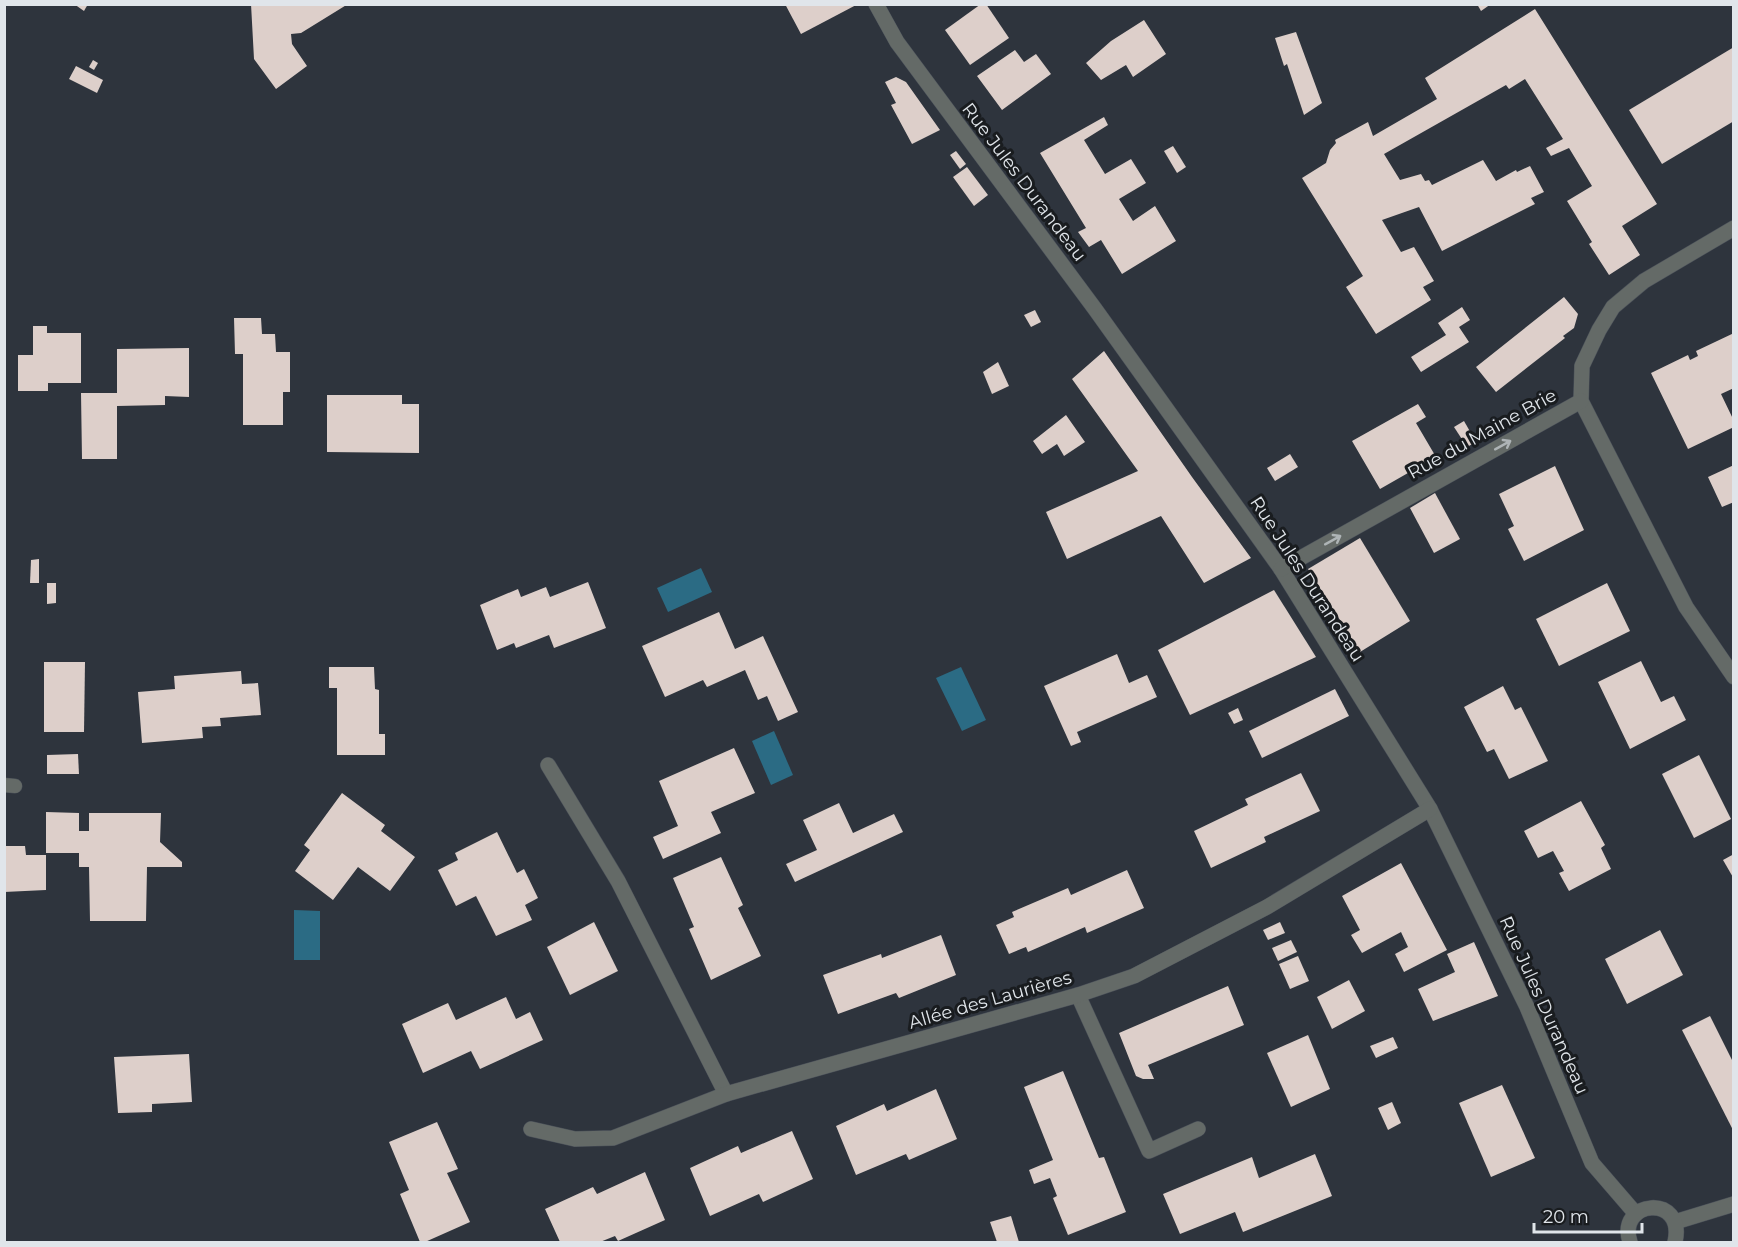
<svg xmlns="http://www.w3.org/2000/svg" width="1738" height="1247" viewBox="0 0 1738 1247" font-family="Montserrat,sans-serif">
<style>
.water{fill:#2b6b84}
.building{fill:#ddcfca}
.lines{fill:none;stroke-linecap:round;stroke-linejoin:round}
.lane-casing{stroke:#4a5059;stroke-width:15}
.street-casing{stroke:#4a5059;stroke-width:16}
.lane{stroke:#646a67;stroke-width:14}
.street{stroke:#646a67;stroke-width:15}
.oneway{stroke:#aeb4b6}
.labels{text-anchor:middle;stroke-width:6;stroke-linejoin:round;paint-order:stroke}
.street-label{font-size:18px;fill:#e0e5ea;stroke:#191c1f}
</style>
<rect width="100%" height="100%" fill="#2e343d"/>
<g class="water">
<polygon points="701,568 712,592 668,612 657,588"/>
<polygon points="961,667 986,720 962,731 936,678"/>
<polygon points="774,731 793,775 771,785 752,741"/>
<polygon points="294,910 320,911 320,960 294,960"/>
</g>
<g class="building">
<polygon points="74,4 88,4 84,11"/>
<polygon points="251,4 348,4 301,33 291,34 292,44 307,66 276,89 254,59"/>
<polygon points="785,4 858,4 801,34"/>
<polygon points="981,4 986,4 1009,38 970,65 945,30"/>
<polygon points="1477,4 1491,4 1481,11"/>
<polygon points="1535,9 1657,204 1622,226 1640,255 1609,275 1589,244 1592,242 1567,201 1592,186 1569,148 1551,156 1546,148 1563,139 1525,79 1509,89 1506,85 1384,154 1400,180 1421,174 1425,181 1429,180 1432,185 1483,160 1496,181 1516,170 1517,172 1530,166 1544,192 1531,198 1535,204 1442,251 1419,207 1382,220 1401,252 1414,247 1434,281 1423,287 1431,300 1376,334 1346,287 1363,276 1302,178 1326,163 1330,150 1336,143 1335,140 1368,122 1373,136 1437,99 1425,78"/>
<polygon points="1144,20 1166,54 1133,77 1126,65 1101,80 1086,63 1111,41"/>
<polygon points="1296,32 1322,103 1304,115 1287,64 1284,66 1275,38"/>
<polygon points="1734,47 1734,121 1662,164 1629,110"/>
<polygon points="1015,50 1024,62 1036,54 1051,74 1002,110 977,76"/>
<polygon points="93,60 98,63 94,70 89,67"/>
<polygon points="76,66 103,80 97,93 69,79"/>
<polygon points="896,77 906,82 940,130 912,144 891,105 896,103 885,82"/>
<polygon points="1104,117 1108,125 1084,140 1105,174 1131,159 1146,183 1119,199 1133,221 1155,206 1176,241 1122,274 1101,240 1089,247 1078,232 1086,228 1040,153"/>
<polygon points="1173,146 1186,167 1177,173 1164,151"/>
<polygon points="956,151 966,164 960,169 950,155"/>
<polygon points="967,167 988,195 974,206 953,177"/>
<polygon points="1564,297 1578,314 1574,328 1563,336 1565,338 1496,392 1476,367"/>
<polygon points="1462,307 1470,320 1459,327 1469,342 1421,372 1411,357 1446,335 1438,323"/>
<polygon points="1035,310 1041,322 1031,327 1024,315"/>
<polygon points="234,318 261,318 262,334 275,334 276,352 290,352 290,392 283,392 283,425 243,425 243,354 235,354"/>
<polygon points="33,326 47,326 47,333 81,333 81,383 48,383 48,391 18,391 18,355 33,355"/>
<polygon points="1734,333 1734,388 1721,394 1734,421 1734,427 1688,449 1651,373 1688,355 1690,360 1698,356 1696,351"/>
<polygon points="189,348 189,397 165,396 165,405 117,406 117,459 82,459 81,393 117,393 117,349"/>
<polygon points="1104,351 1192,477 1251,558 1204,583 1161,516 1067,559 1046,512 1138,471 1072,379"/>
<polygon points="998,362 1009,386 992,394 983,372"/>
<polygon points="327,395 402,395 402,404 419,404 419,453 327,452"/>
<polygon points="1418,404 1426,417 1416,423 1436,457 1380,489 1352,441"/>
<polygon points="1066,415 1085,442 1064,456 1057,444 1042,454 1033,441"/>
<polygon points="1464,421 1476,442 1467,447 1454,427"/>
<polygon points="1290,454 1298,467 1275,481 1267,468"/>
<polygon points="1734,465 1734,502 1722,507 1708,477"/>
<polygon points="1555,466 1584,530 1524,561 1508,529 1514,526 1499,494"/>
<polygon points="1435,493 1460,539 1434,553 1410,508"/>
<polygon points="1360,538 1410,621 1360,652 1308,569"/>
<polygon points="39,559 39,583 30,583 31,560"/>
<polygon points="588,582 606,628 554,648 549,635 516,648 514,643 497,650 480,605 518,589 521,597 546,587 550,597"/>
<polygon points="47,583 56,583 56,603 47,604"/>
<polygon points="1607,583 1630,631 1559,666 1536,619"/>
<polygon points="1274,590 1316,657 1190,715 1158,650"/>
<polygon points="719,612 735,649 763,636 798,712 778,721 767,696 758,700 745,670 707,687 703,680 665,697 642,646"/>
<polygon points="1117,654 1129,683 1147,675 1157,697 1077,732 1081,742 1071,746 1044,686"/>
<polygon points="1641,661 1661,702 1674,696 1686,720 1630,749 1598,682"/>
<polygon points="44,662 85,662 84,732 44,732"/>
<polygon points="329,667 374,667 375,689 379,690 379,734 385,734 385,755 337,755 337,688 329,688"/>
<polygon points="241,671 242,684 258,683 261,715 220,718 221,726 202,727 203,738 142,743 138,692 175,689 174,676"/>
<polygon points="1503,686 1515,710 1521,707 1548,761 1509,779 1494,749 1487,752 1464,707"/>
<polygon points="1335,689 1349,716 1262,758 1249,731"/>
<polygon points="1238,708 1243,720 1234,724 1228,713"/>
<polygon points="734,748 755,793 711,812 721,833 663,859 653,837 678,826 659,781"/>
<polygon points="78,754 79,774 47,774 47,755"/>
<polygon points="1699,755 1731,819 1694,838 1662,774"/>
<polygon points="1301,773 1320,811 1264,837 1266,842 1211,868 1194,831 1248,805 1245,799"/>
<polygon points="342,793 385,825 381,831 415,857 390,891 358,867 333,900 295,871 310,850 304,845"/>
<polygon points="1581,801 1605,845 1601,848 1611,869 1569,891 1559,873 1564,871 1553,851 1538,858 1524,831"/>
<polygon points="839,803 853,833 894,814 903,832 795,882 786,864 817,850 803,820"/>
<polygon points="46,812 79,813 79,831 89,831 89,813 161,813 160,842 182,862 182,867 147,867 146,921 90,921 89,867 79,867 79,853 46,853"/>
<polygon points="497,832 517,873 524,869 538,898 525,905 532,920 496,936 476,896 456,906 438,870 458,860 455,853"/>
<polygon points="4,846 25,846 26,855 46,855 46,890 4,892"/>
<polygon points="1734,854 1734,879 1723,860"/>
<polygon points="721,857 743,905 738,908 761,956 711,980 689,929 694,927 673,878"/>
<polygon points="1401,863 1447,950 1404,972 1395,954 1408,947 1401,932 1362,953 1351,935 1360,930 1342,896"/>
<polygon points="1127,870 1144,908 1087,933 1085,927 1028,952 1026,947 1009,954 996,925 1014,917 1012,912 1068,888 1071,895"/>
<polygon points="594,922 618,971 570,995 547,947"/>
<polygon points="1280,922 1285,933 1268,940 1263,930"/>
<polygon points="1660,930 1683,975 1627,1004 1605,959"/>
<polygon points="941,935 956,975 899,998 896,993 838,1014 823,975 881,954 882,958"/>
<polygon points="1291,940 1297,952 1278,961 1272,948"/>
<polygon points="1474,942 1498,996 1433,1021 1418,989 1455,972 1447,954"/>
<polygon points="1298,956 1309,981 1290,989 1279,964"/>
<polygon points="1349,980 1365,1011 1332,1029 1317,997"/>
<polygon points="1228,986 1244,1025 1148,1065 1154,1079 1143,1079 1136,1076 1119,1033"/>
<polygon points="506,997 516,1019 530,1012 543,1040 480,1069 471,1051 423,1073 402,1024 448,1003 456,1020"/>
<polygon points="1710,1016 1734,1064 1734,1132 1682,1030"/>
<polygon points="1308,1035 1330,1089 1291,1107 1267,1053"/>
<polygon points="1393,1037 1398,1048 1376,1058 1370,1046"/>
<polygon points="189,1054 192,1102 152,1104 152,1112 118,1113 114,1057"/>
<polygon points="1063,1071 1099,1158 1104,1157 1126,1212 1068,1235 1053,1198 1057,1196 1050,1178 1034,1184 1029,1170 1053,1160 1024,1087"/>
<polygon points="1502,1085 1535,1158 1491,1177 1459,1103"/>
<polygon points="936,1089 957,1139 909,1160 906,1154 856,1175 836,1126 884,1104 887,1111"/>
<polygon points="1392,1102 1401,1123 1388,1130 1378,1108"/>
<polygon points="437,1122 458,1169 447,1173 470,1222 425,1242 420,1242 400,1194 409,1190 389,1142"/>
<polygon points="792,1131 813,1179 763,1202 759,1194 710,1216 690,1168 738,1146 741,1153"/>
<polygon points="1315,1154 1332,1196 1243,1232 1235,1212 1180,1234 1163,1194 1252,1157 1259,1178"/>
<polygon points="645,1172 665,1220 618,1241 615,1236 600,1242 560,1242 545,1209 593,1187 597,1194"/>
<polygon points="1011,1216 1019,1242 997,1242 990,1222"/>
</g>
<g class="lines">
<g class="lane-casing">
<polyline id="lane" points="4,785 15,786"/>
</g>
<g class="street-casing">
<g id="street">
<polyline points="876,4 897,42 1095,309 1281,569 1430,809 1527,1007 1592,1163 1636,1214"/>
<polyline points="1734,228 1644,281 1613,307 1599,330 1582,366 1581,401 1686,607 1734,677"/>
<polyline points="1281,569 1581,401"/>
<polyline points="548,765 618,881 726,1094"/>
<polyline points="1078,995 1149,1151 1198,1129"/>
<polyline points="531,1129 575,1139 613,1138 726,1094 1078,995 1134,976 1267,907 1430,809"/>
<polyline points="1675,1222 1734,1204"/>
<path d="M1630 1242C1616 1200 1686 1193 1675 1242"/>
</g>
</g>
<use href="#lane" class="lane"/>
<use href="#street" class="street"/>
</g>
<defs><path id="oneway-shaft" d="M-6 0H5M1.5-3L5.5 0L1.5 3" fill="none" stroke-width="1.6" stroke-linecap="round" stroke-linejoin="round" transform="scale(1.5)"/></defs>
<g class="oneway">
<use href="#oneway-shaft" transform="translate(1503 445) rotate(-29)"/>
<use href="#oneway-shaft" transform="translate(1333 540) rotate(-29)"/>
</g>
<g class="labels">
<g class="street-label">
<text transform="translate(1024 182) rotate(53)" y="6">Rue Jules Durandeau</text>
<text transform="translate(1482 434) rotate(-29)" y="6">Rue du Maine Brie</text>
<text transform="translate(1307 579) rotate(57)" y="6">Rue Jules Durandeau</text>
<text transform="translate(990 1000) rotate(-16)" y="6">Allée des Laurières</text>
<text transform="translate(1544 1005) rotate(66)" y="6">Rue Jules Durandeau</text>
</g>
</g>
<rect width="1738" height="1247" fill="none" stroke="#e0e5ea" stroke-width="12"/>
<path d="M1534 1223v9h108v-9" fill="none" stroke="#e0e5ea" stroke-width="3"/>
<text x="1543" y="1223" font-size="18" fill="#e0e5ea" stroke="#191c1f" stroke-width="4.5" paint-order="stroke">20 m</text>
</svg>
